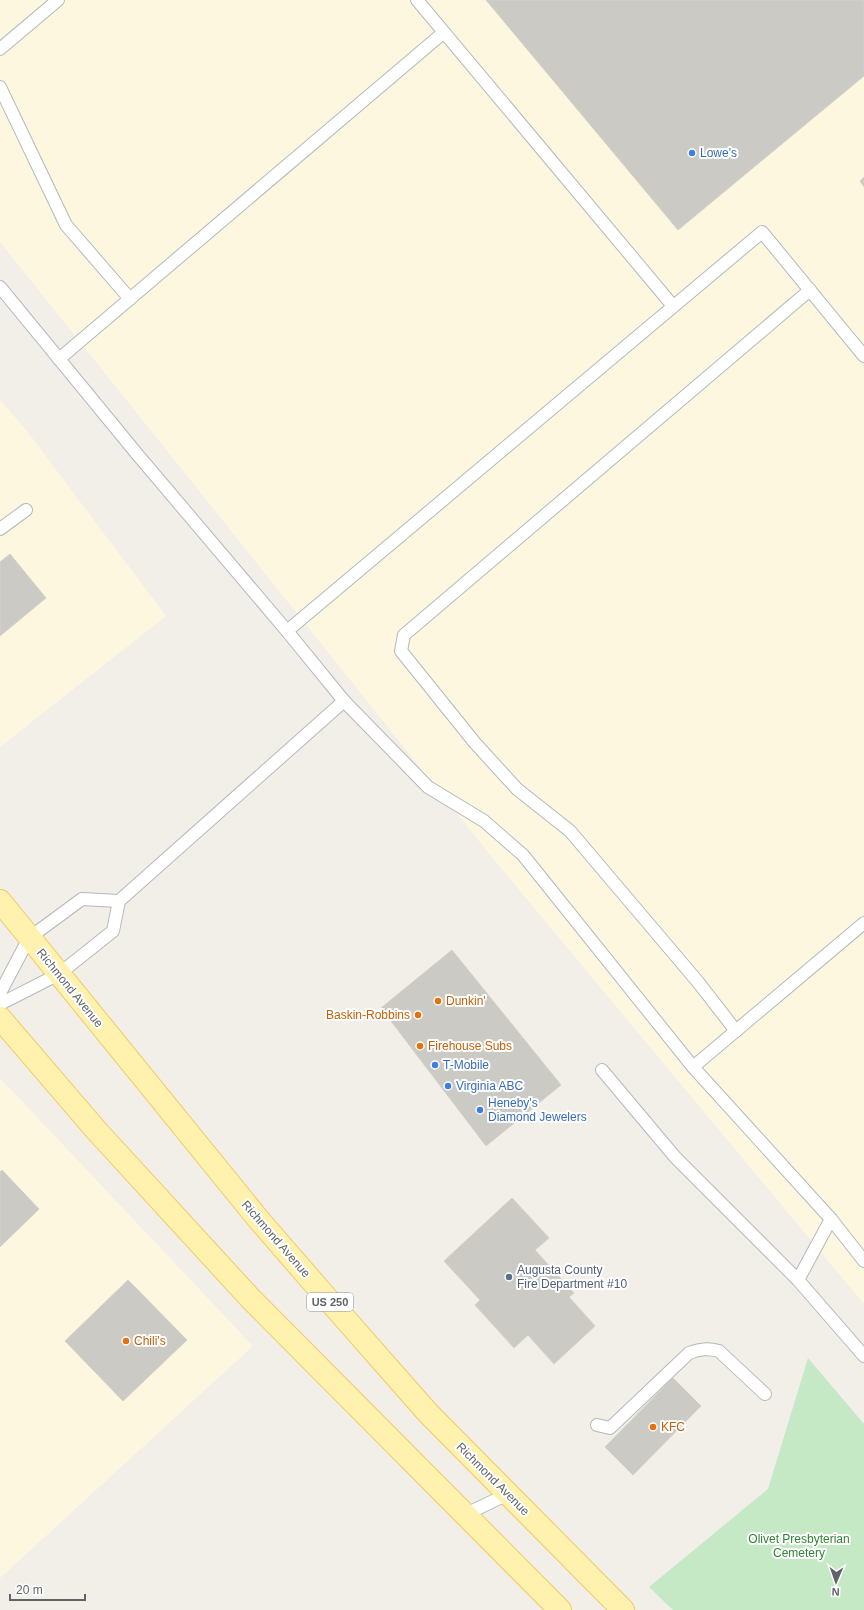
<svg xmlns="http://www.w3.org/2000/svg" width="864" height="1610" viewBox="0 0 864 1610" font-family="Arial,sans-serif">
<style>
.commercial{fill:#fef7e0}
.green{fill:#c5e8c5}
.building{fill:#cccac5;stroke:#d6d1c6}
.lines{fill:none;stroke-linecap:round;stroke-linejoin:round}
.service-casing{stroke:#b5b8bc;stroke-width:14}
.primary-casing{stroke:#f2c960;stroke-width:24}
.service{stroke:#fff;stroke-width:12}
.primary{stroke:#fff2af;stroke-width:22}
.shop-dot{fill:#3f7fe0;stroke:#fff;stroke-width:1.5}
.food-dot{fill:#e8710a;stroke:#fff;stroke-width:1.5}
.service-dot{fill:#5c6f8a;stroke:#fff;stroke-width:1.5}
.labels{text-anchor:middle;stroke-width:4;stroke-linejoin:round;paint-order:stroke}
.shield{fill:#fff;stroke:#8f9295;stroke-width:1}
.shield-label{font-size:11px;font-weight:bold;fill:#5f6368}
.shop-label{font-size:12px;fill:#366cbe;stroke:#fff;text-anchor:start}
.street-label{font-size:12px;fill:#5f6368;stroke:#fff}
.food-label{font-size:12px;fill:#c56008;stroke:#fff;text-anchor:start}
.service-label{font-size:12px;fill:#4e5e75;stroke:#fff;text-anchor:start}
.park-label{font-size:12px;fill:#348238;stroke:#fff}
</style>
<rect width="100%" height="100%" fill="#f1efe8"/>
<g class="commercial">
<polygon points="0,0 864,0 864,1304 495,861 0,242"/>
<polygon points="0,400 27,431 166,616 0,747"/>
<polygon points="0,1078 253,1346 0,1578"/>
</g>
<polygon class="green" points="808,1358 864,1424 864,1610 673,1610 649,1587 768,1489"/>
<g class="building">
<polygon points="486,0 864,0 864,76 678,230"/>
<polygon points="864,177 864,187 860,181"/>
<polygon points="10,554 46,598 0,636 0,562"/>
<polygon points="452,950 561,1085 486,1146 381,1008"/>
<polygon points="2,1170 39,1209 0,1247 0,1172"/>
<polygon points="512,1198 549,1238 535,1250 574,1293 569,1297 595,1326 554,1364 528,1335 514,1348 475,1305 480,1300 444,1261"/>
<polygon points="128,1280 187,1340 123,1401 65,1341"/>
<polygon points="673,1378 701,1406 633,1475 605,1447"/>
</g>
<g class="lines">
<g class="service-casing">
<g id="service">
<polyline points="417,0 673,306"/>
<polyline points="0,49 58,0"/>
<polyline points="0,87 66,225 130,299"/>
<polyline points="0,287 137,454 287,631 344,701 428,787 484,821 523,855 693,1067 831,1219 864,1261"/>
<polyline points="59,359 443,33"/>
<polyline points="0,529 26,510"/>
<polyline points="287,631 762,232 864,356"/>
<polyline points="0,993 29,938 82,899 119,901"/>
<polyline points="0,1004 59,974 113,931 119,901 344,701"/>
<polyline points="736,1031 698,982 570,831 517,789 475,743 401,651 404,635 810,290"/>
<polyline points="693,1067 864,923"/>
<polyline points="602,1070 675,1157 798,1280 864,1356"/>
<polyline points="798,1280 831,1219"/>
<path d="M597 1425 610 1428 689 1353C700 1349 708 1348 719 1351L765 1394"/>
<polyline points="464,1515 508,1494"/>
</g>
</g>
<g class="primary-casing">
<g id="primary">
<polyline points="0,901 259,1220 318,1288 428,1413 623,1610"/>
<polyline points="0,1018 96,1130 250,1298 560,1610"/>
</g>
</g>
<use href="#service" class="service"/>
<use href="#primary" class="primary"/>
</g>
<g class="shop-dot">
<circle cx="692" cy="153" r="4"/>
<circle cx="435" cy="1065" r="4"/>
<circle cx="448" cy="1086" r="4"/>
<circle cx="480" cy="1110" r="4"/>
</g>
<g class="food-dot">
<circle cx="438" cy="1001" r="4"/>
<circle cx="418" cy="1015" r="4"/>
<circle cx="420" cy="1046" r="4"/>
<circle cx="126" cy="1341" r="4"/>
<circle cx="653" cy="1427" r="4"/>
</g>
<circle class="service-dot" cx="509" cy="1277" r="4"/>
<g class="labels">
<rect class="shield" x="307" y="1293" width="46" height="18" rx="3"/>
<g class="shield-label">
<text x="330" y="1306">US 250</text>
</g>
<g class="shop-label">
<text x="700" y="157">Lowe's</text>
<text x="443" y="1069">T-Mobile</text>
<text x="456" y="1090">Virginia ABC</text>
<text x="488" y="1107">Heneby's<tspan x="488" dy="14">Diamond Jewelers</tspan></text>
</g>
<g class="street-label">
<text transform="translate(70 988) rotate(51)" y="4">Richmond Avenue</text>
<text transform="translate(276 1239) rotate(49)" y="4">Richmond Avenue</text>
<text transform="translate(493 1479) rotate(45)" y="4">Richmond Avenue</text>
</g>
<g class="food-label">
<text x="446" y="1005">Dunkin'</text>
<text x="410" y="1019" text-anchor="end">Baskin-Robbins</text>
<text x="428" y="1050">Firehouse Subs</text>
<text x="134" y="1345">Chili's</text>
<text x="661" y="1431">KFC</text>
</g>
<g class="service-label">
<text x="517" y="1274">Augusta County<tspan x="517" dy="14">Fire Department #10</tspan></text>
</g>
<g class="park-label">
<text x="799" y="1543">Olivet Presbyterian<tspan x="799" dy="14">Cemetery</tspan></text>
</g>
</g>
<g transform="translate(836 1582) rotate(182)" stroke="#ffffff" stroke-width="3" paint-order="stroke">
<path d="M0-3L7 15L0 10L-7 15Z" fill="#5f6368"/>
<text y="-6" font-size="11" font-weight="bold" text-anchor="middle" fill="#5f6368">N</text>
</g>
<path d="M10 1594v6h75v-6" fill="none" stroke="#5f6368" stroke-width="2"/>
<text x="16" y="1594" font-size="12" fill="#5f6368" stroke="#ffffff" stroke-width="3" paint-order="stroke">20 m</text>
</svg>
